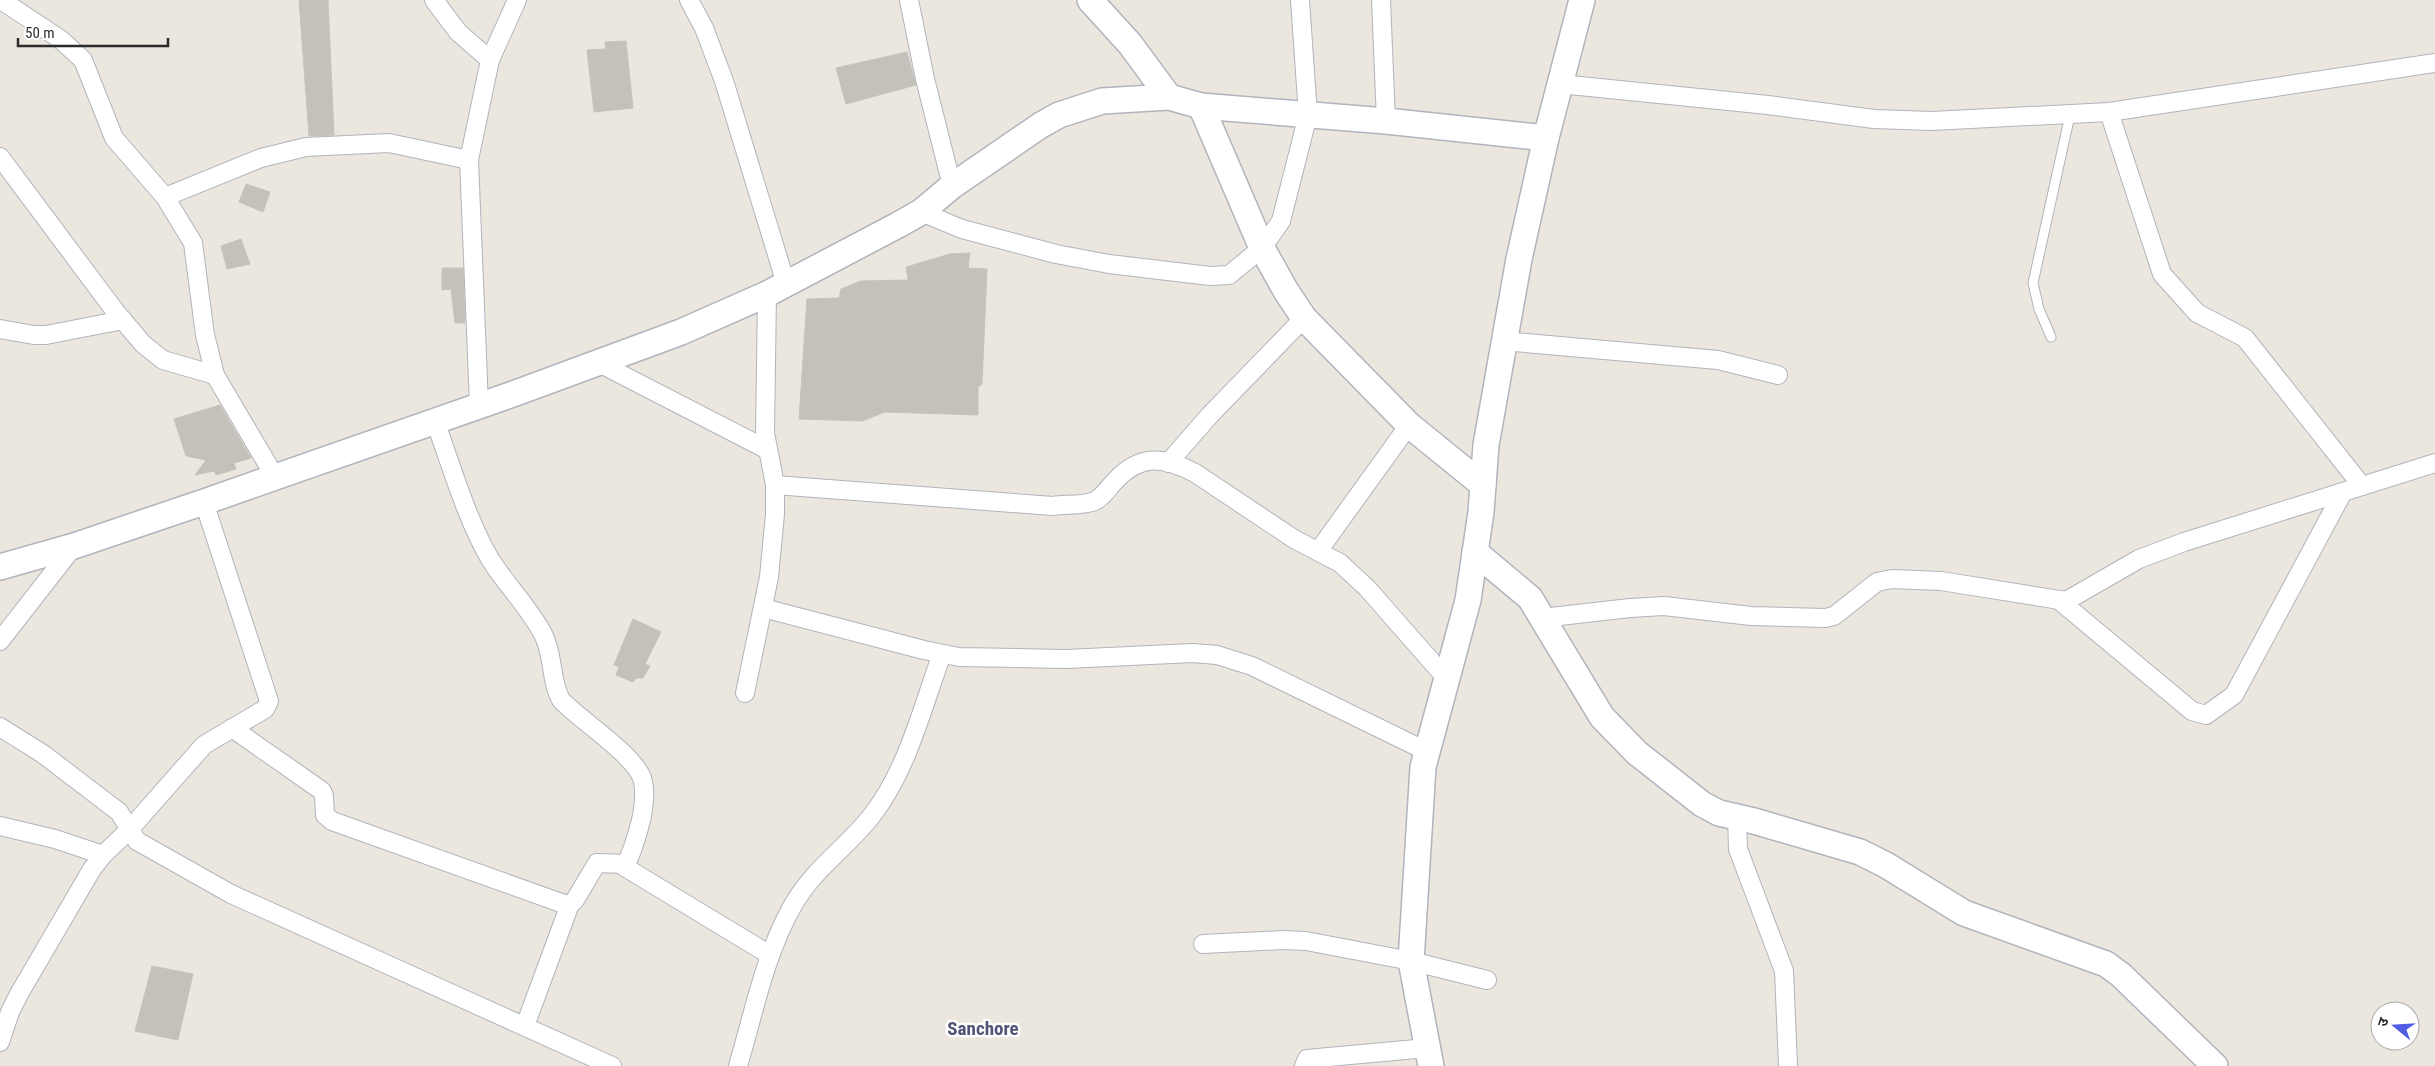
<svg xmlns="http://www.w3.org/2000/svg" width="2435" height="1066" viewBox="0 0 2435 1066" font-family="'Roboto Condensed','Noto Sans Devanagari',sans-serif">
<style>
.building{fill:#c4c1ba;stroke:#c6c3b9}
.lines{fill:none;stroke-linecap:round;stroke-linejoin:round}
.lane-casing{stroke:#b2b3bd;stroke-width:11}
.street-casing{stroke:#b2b3bd;stroke-width:20}
.secondary-casing{stroke:#b2b3bd;stroke-width:28}
.lane{stroke:#fff;stroke-width:9}
.street{stroke:#fff;stroke-width:18}
.secondary{stroke:#fff;stroke-width:25}
.labels{text-anchor:middle;stroke-width:5;stroke-linejoin:round;paint-order:stroke}
.district-label{font-size:19px;font-weight:bold;fill:#515377;stroke:#fff}
</style>
<rect width="100%" height="100%" fill="#ebe7df"/>
<g class="building">
<polygon points="299,0 328,0 334,135 309,136"/>
<polygon points="626,41 633,108 594,112 587,50 606,49 605,42"/>
<polygon points="907,52 916,85 846,104 836,68"/>
<polygon points="246,184 270,192 263,212 239,202"/>
<polygon points="241,239 250,264 227,269 221,246"/>
<polygon points="970,253 968,268 987,269 982,384 978,387 978,415 885,412 862,421 799,419 807,299 839,298 841,289 861,281 908,280 906,267 950,254"/>
<polygon points="442,268 463,268 465,323 455,323 451,289 442,290"/>
<polygon points="220,405 251,458 234,463 236,469 216,475 214,471 195,475 206,460 186,456 174,419"/>
<polygon points="633,619 661,632 645,664 650,666 643,678 636,678 633,682 616,675 619,667 614,665"/>
<polygon points="152,966 193,974 178,1040 135,1031"/>
</g>
<g class="lines">
<g class="lane-casing">
<polyline id="lane" points="2051,337 2039,309 2033,283 2070,115"/>
</g>
<g class="street-casing">
<g id="street">
<polyline points="1,0 60,39 83,60 114,138 165,197 193,243 205,335 215,375 275,477"/>
<polyline points="434,0 458,32 490,60"/>
<polyline points="689,0 704,28 724,81 786,284"/>
<polyline points="909,0 925,79 952,186"/>
<polyline points="1381,0 1386,121"/>
<polyline points="1560,84 1768,105 1874,119 1932,121 2109,112 2435,63"/>
<polyline points="2109,112 2162,274 2197,313 2245,338 2362,486"/>
<polyline points="0,157 115,311 143,344 163,360 215,375"/>
<polyline points="165,197 261,158 306,147 389,143 469,160"/>
<polyline points="921,212 962,229 1056,254 1109,264 1210,276 1229,275 1262,248 1281,221 1308,115 1300,0"/>
<polyline points="0,329 34,335 46,335 123,320"/>
<polyline points="1503,341 1718,360 1778,375"/>
<polyline points="599,363 766,449"/>
<polyline points="479,405 469,160 490,60 517,0"/>
<polyline points="1168,463 1210,415 1304,318"/>
<path d="M775 485 1053 506C1065 504 1084 506 1095 501 1103 497 1109 487 1115 481 1140 454 1163 456 1195 473L1294 539 1340 563 1367 588 1446 678"/>
<polyline points="1319,550 1409,425"/>
<polyline points="2060,601 2192,711 2206,715 2234,695 2343,492"/>
<polyline points="763,608 924,650 959,657 1066,659 1193,653 1217,655 1252,666 1426,751"/>
<polyline points="1542,618 1630,608 1664,606 1751,616 1825,618 1834,616 1877,582 1892,579 1941,581 2066,601 2139,559 2184,542 2435,463"/>
<polyline points="0,641 74,546"/>
<polyline points="745,693 769,577 775,514 775,485 765,433 767,294"/>
<polyline points="0,727 43,754 119,812 137,841 231,894 612,1066"/>
<path d="M232 728 322 791 324 796 325 815 332 821 564 904H571L575 900 597 863 626 864C634 849 638 832 642 816 644 804 646 790 642 778 633 754 580 720 561 700 550 680 554 655 543 634 529 607 506 585 490 559 467 520 451 465 435 421"/>
<polyline points="1737,817 1738,849 1784,971 1788,1066"/>
<polyline points="0,826 55,839 103,855"/>
<polyline points="623,866 770,955"/>
<polyline points="1203,944 1283,940 1306,941 1411,961 1487,980"/>
<polyline points="525,1026 570,904"/>
<polyline points="0,1042 10,1012 19,994 92,869 103,855 129,830 204,745 265,709 269,701 204,502"/>
<path d="M738 1066C754 1012 765 954 793 905 814 868 848 847 873 814 908 768 922 708 942 654"/>
<polyline points="1304,1066 1307,1059 1427,1048"/>
</g>
</g>
<g class="secondary-casing">
<g id="secondary">
<polyline points="1090,0 1130,44 1169,97"/>
<polyline points="1201,106 1262,248 1286,291 1304,318 1409,425 1483,485"/>
<polyline points="1475,552 1530,598 1602,717 1637,753 1702,804 1719,813 1754,821 1860,852 1886,865 1964,913 2106,964 2121,975 2215,1066"/>
<polyline points="0,567 74,546 204,502 513,394 681,332 767,294 898,225 921,212 952,186 1041,125 1059,115 1102,101 1169,97 1201,106 1386,121 1546,138"/>
<polyline points="1431,1066 1411,961 1423,767 1468,600 1481,512 1486,445 1519,259 1546,138 1582,0"/>
</g>
</g>
<use href="#lane" class="lane"/>
<use href="#street" class="street"/>
<use href="#secondary" class="secondary"/>
</g>
<g class="labels">
<g class="district-label">
<text x="983" y="1035">Sanchore</text>
</g>
</g>
<g transform="translate(2395 1026) rotate(288)"><circle r="24" fill="#ffffff" stroke="#aaaaaa"/>
<path d="M0-4L9 19L0 12L-9 19Z" fill="#525de5"/>
<text y="-8" font-size="14" font-weight="bold" text-anchor="middle" fill="#2b2b2b">उ</text>
</g>
<path d="M18 38v8h150v-8" fill="none" stroke="#2b2b2b" stroke-width="2.5"/>
<text x="25" y="38" font-size="15" fill="#2b2b2b" stroke="#ffffff" stroke-width="4" paint-order="stroke">50 m</text>
</svg>
